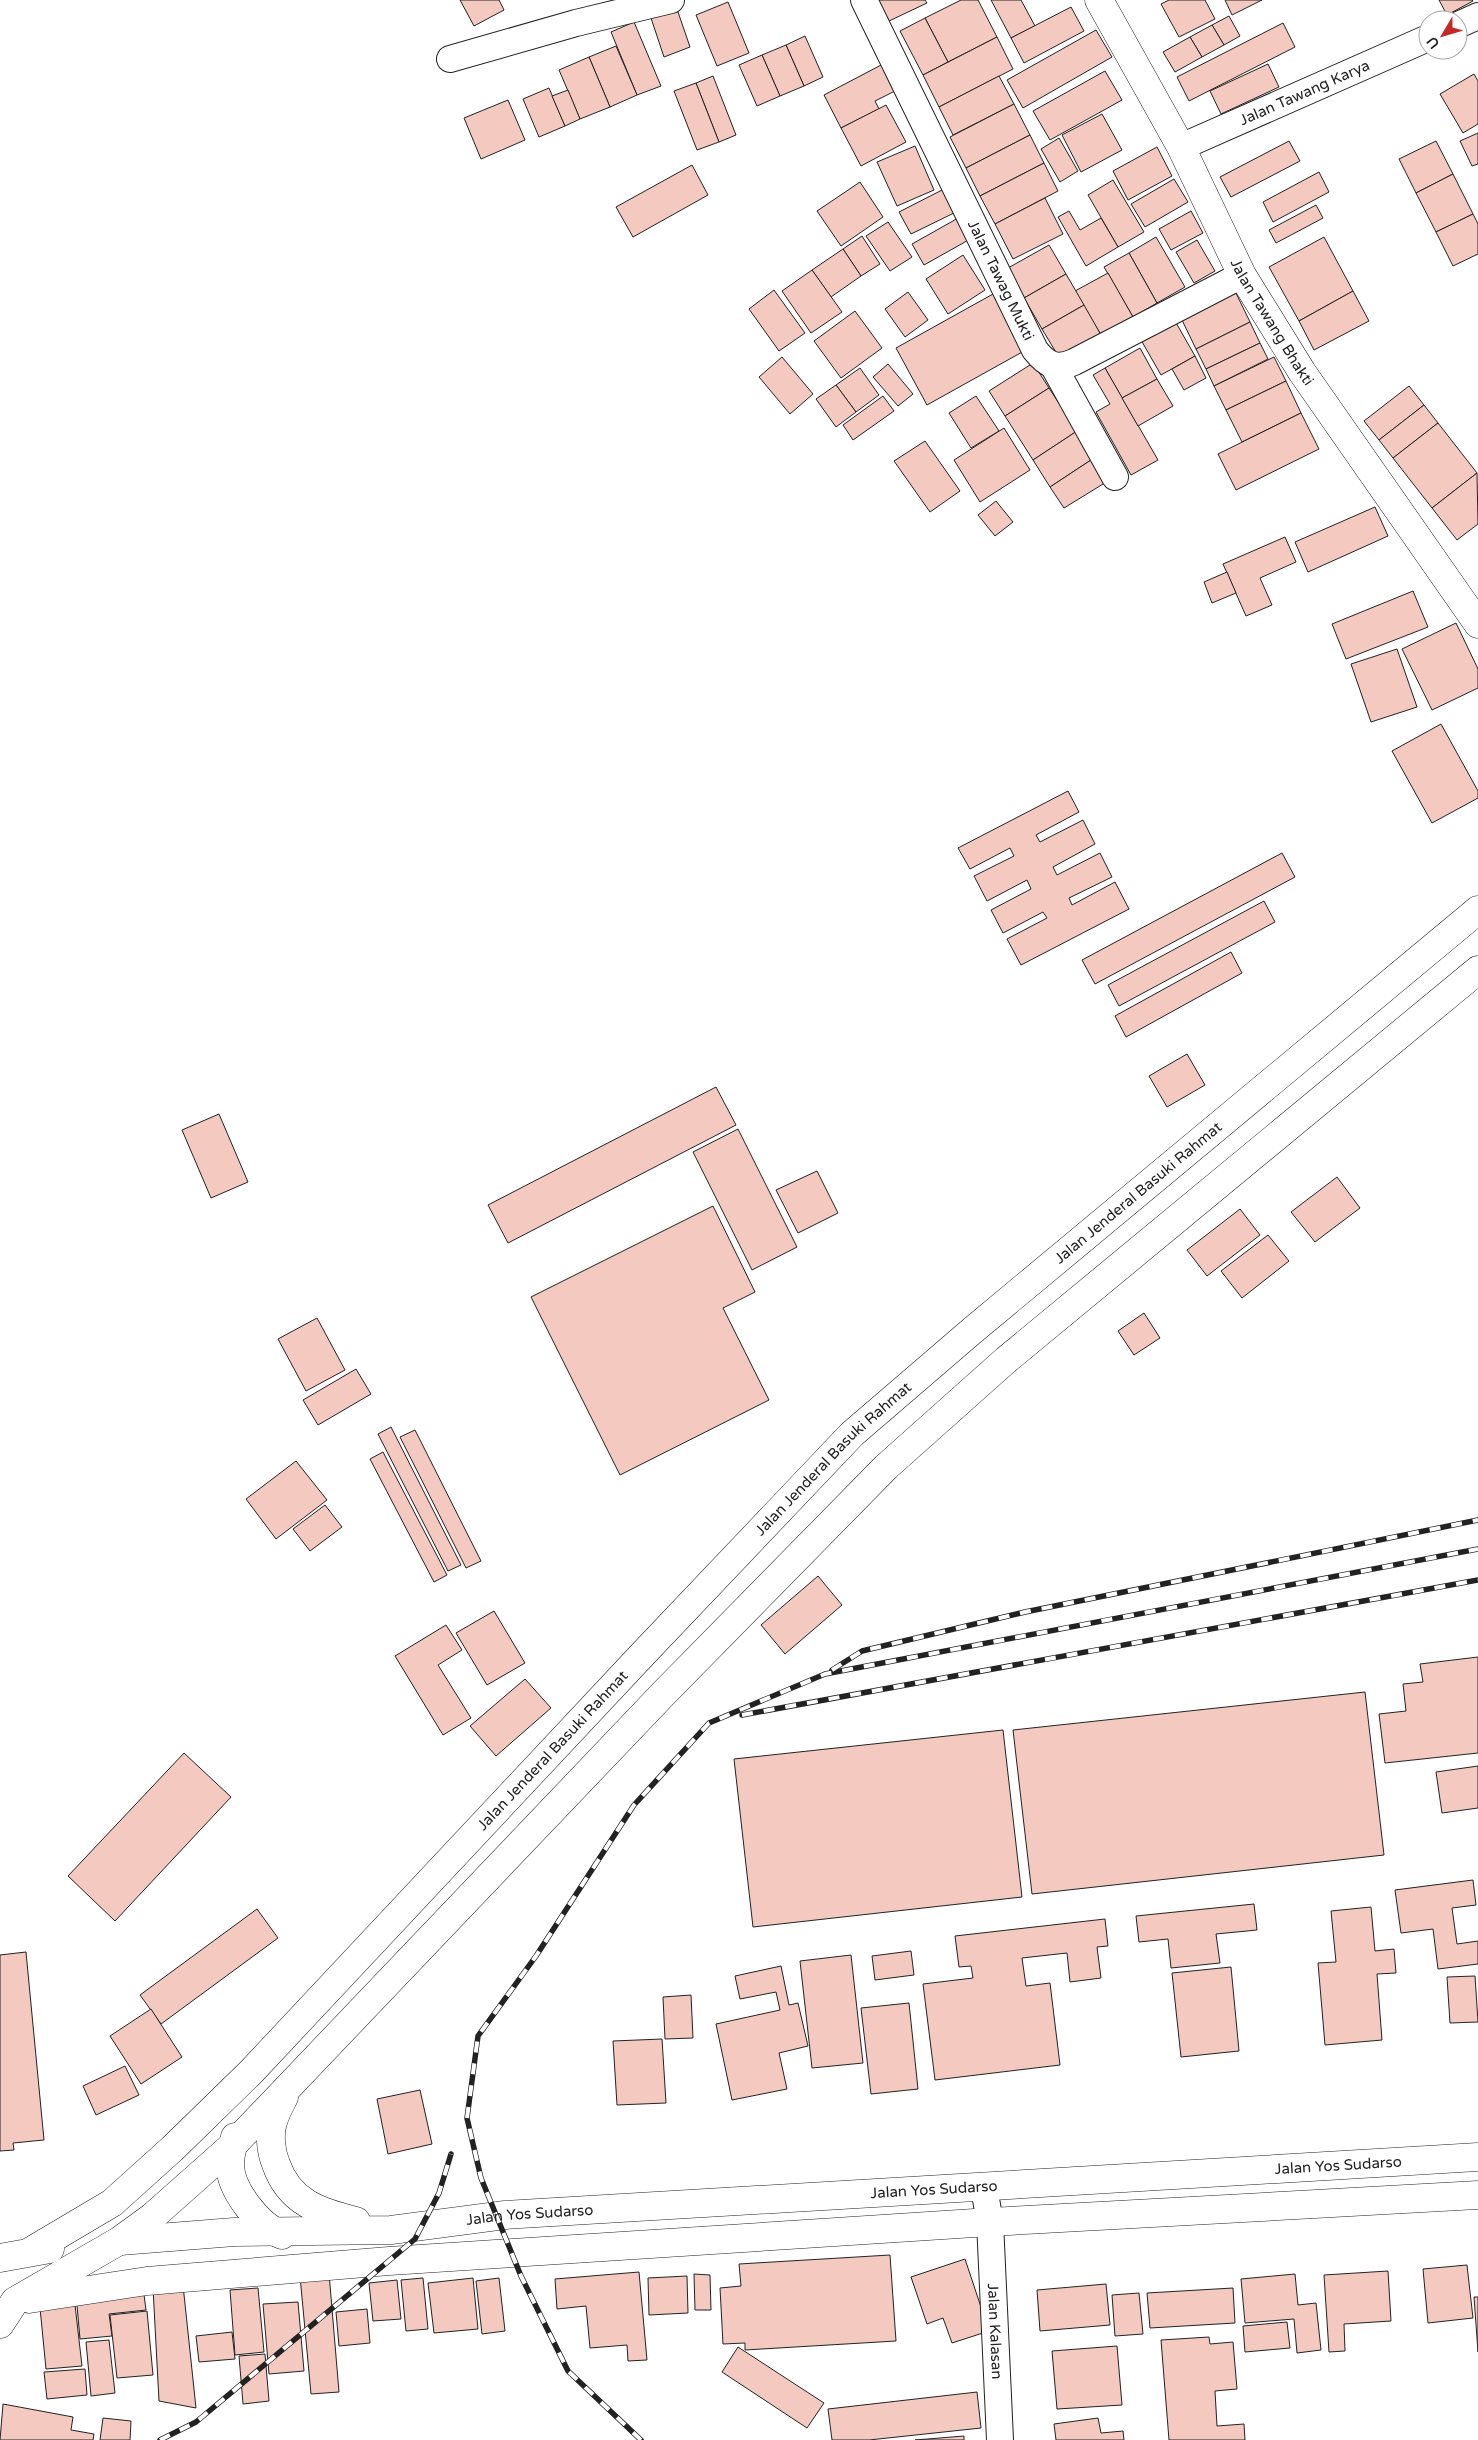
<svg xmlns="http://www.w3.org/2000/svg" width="1478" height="2440" viewBox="0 0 1478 2440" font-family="'Varela Round',sans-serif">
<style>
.building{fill:#f3c9c0;stroke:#222}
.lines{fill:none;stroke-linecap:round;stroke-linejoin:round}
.minor-casing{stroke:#222;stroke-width:28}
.tertiary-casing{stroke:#222;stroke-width:29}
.trunk-casing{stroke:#222;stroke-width:29}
.minor{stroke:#fff;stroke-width:26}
.tertiary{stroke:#fff;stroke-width:28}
.trunk{stroke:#fff;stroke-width:28}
.rail-casing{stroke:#222;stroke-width:5.5}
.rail{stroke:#fff;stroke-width:4;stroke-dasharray:11;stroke-linecap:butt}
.labels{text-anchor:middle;stroke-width:4;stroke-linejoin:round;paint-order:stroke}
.street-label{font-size:15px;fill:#222;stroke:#fff}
</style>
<rect width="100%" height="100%" fill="#fff"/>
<g class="building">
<polygon points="460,0 499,0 504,10 474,26"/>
<polygon points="878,0 925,0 927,3 889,21"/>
<polygon points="961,0 978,0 997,37 948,62 925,18"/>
<polygon points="991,0 1021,0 1035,26 1011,38"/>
<polygon points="1169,0 1205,0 1215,19 1179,37 1161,4"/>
<polygon points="1225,0 1262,0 1232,15"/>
<polygon points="1439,0 1472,0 1473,1 1447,15"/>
<polygon points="728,2 749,53 717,66 696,15"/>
<polygon points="1071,7 1084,31 1024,63 1011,38"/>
<polygon points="677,9 690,47 664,57 651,18"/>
<polygon points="1229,16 1240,36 1224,45 1212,25"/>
<polygon points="925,18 948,62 923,75 900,31"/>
<polygon points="634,22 661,86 637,95 611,32"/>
<polygon points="1283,23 1295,47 1189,101 1177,77"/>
<polygon points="1212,25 1224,45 1202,57 1190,37"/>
<polygon points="1096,30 1112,57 1023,108 1007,80"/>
<polygon points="805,36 823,77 804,86 786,45"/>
<polygon points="997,37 1013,69 939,107 923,75"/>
<polygon points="1190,37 1202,57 1175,72 1163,52"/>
<polygon points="786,45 804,86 780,96 762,55"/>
<polygon points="616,46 637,95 610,107 589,57"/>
<polygon points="762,55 780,96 757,106 739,65"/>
<polygon points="589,57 610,107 580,119 559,70"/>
<polygon points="883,64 897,90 875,101 879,109 841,128 824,95"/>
<polygon points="1268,64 1279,87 1221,114 1210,91"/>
<polygon points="1105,71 1122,100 1050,140 1033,111"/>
<polygon points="1474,74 1478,81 1478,124 1463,133 1440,94"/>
<polygon points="713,76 736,135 719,142 696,83"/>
<polygon points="999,76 1014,104 953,135 939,107"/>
<polygon points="696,83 719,142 697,150 674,91"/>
<polygon points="549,88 565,126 539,137 523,99"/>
<polygon points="568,90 580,119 565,126 552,96"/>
<polygon points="508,100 525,140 481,159 464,118"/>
<polygon points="1014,104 1030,135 966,168 950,137"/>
<polygon points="886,105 906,142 861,166 841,128"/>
<polygon points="1102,114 1122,150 1081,172 1062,135"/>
<polygon points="1478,133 1478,164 1472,166 1460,141"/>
<polygon points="1030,135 1044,163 980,196 966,168"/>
<polygon points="1059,138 1078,171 1060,182 1041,149"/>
<polygon points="1289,141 1300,161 1231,197 1220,177"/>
<polygon points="1436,141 1453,174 1416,193 1399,159"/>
<polygon points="915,146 934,190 897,206 877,162"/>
<polygon points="1157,147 1172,176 1128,200 1113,171"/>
<polygon points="1044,163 1058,191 995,224 980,196"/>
<polygon points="692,165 708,195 633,237 616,207"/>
<polygon points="1319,172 1329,192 1273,222 1263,202"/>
<polygon points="1453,174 1473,214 1436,232 1416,193"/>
<polygon points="1174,179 1188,202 1145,227 1131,204"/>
<polygon points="1113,180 1144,232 1118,247 1088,195"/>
<polygon points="860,182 883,217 841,246 817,211"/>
<polygon points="944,189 956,212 911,234 899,212"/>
<polygon points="1045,198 1063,234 1013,259 995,224"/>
<polygon points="1316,205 1323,218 1276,243 1269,230"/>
<polygon points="1069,211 1080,230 1101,218 1118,247 1086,266 1058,217"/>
<polygon points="1191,211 1203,233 1171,250 1159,229"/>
<polygon points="1473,214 1478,224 1478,254 1453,266 1436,232"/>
<polygon points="960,217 972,238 924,265 912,244"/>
<polygon points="888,222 912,257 890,271 866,236"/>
<polygon points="862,236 880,264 861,276 843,249"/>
<polygon points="1156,237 1185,287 1157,303 1129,253"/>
<polygon points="1324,237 1353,291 1299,321 1269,267"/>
<polygon points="1197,240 1215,271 1194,283 1176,252"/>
<polygon points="1049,245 1066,274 1024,298 1008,268"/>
<polygon points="843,249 861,276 831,297 812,270"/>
<polygon points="1129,253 1157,303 1133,317 1104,267"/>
<polygon points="963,255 985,290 948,314 926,279"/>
<polygon points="812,270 842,312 811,333 782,291"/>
<polygon points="1108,273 1133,317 1101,335 1075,291"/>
<polygon points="1066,274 1084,305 1042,329 1024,298"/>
<polygon points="774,290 805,333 779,351 749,309"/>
<polygon points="1235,291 1250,322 1196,349 1181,318"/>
<polygon points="1353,291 1369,321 1314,350 1299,321"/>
<polygon points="908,292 928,320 905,337 885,309"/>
<polygon points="993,294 1024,351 927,405 896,348"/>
<polygon points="1084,305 1101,335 1060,359 1042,329"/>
<polygon points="855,311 882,348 841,378 814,341"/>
<polygon points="1175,321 1195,356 1161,375 1141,340"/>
<polygon points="1250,322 1260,343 1206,369 1196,349"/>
<polygon points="1260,343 1268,359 1214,386 1206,369"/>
<polygon points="1140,348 1157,379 1122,398 1105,368"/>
<polygon points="1195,356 1206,378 1184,390 1172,369"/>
<polygon points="782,357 813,394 790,414 759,377"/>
<polygon points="1274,357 1286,381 1226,410 1214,386"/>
<polygon points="1033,363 1049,388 1005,416 989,391"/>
<polygon points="888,364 913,394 898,406 873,377"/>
<polygon points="860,368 879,395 856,412 836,385"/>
<polygon points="1105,368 1158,460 1131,475 1096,412 1110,404 1093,375"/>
<polygon points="1157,379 1173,406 1138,426 1122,398"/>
<polygon points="1286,381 1301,413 1242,442 1226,410"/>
<polygon points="836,385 856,412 836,427 816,399"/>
<polygon points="1409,386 1424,405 1379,440 1364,421"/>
<polygon points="1049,388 1077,431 1033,460 1005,416"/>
<polygon points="883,396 894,411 853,440 843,425"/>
<polygon points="976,396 999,431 971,448 949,413"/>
<polygon points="1424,405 1438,423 1393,458 1379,440"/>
<polygon points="1301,413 1319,449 1236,490 1218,454"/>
<polygon points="1438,423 1477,473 1432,508 1393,458"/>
<polygon points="1004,428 1030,470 980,502 954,460"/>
<polygon points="1077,431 1094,458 1050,487 1033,460"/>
<polygon points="925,441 960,491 930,512 894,461"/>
<polygon points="1094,458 1108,481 1064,508 1050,487"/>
<polygon points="1477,473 1478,524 1457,540 1432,508"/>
<polygon points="996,501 1013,522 995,536 978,515"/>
<polygon points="1375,507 1388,536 1308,572 1295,542"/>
<polygon points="1285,537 1296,562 1260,578 1272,605 1246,616 1223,564"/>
<polygon points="1227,572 1236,593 1212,603 1204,582"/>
<polygon points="1413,591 1428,627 1346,659 1332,624"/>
<polygon points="1456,623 1478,669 1478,688 1432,710 1402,649"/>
<polygon points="1397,649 1417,707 1371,722 1351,664"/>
<polygon points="1441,724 1478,791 1478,798 1432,823 1392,751"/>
<polygon points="1068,791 1079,812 1036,835 1040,842 1083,820 1095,844 1053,867 1057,875 1100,853 1112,877 1069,898 1072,905 1115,882 1129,909 1021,965 1007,939 1047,918 1043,912 1003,933 991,910 1031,889 1027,880 987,901 974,876 1014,856 1010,848 970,869 958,848"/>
<polygon points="1282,853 1295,877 1095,984 1082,960"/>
<polygon points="1264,901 1275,922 1119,1006 1108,985"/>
<polygon points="1231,952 1242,973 1126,1037 1115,1016"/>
<polygon points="1187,1054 1205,1085 1167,1107 1149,1076"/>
<polygon points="716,1087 736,1125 508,1243 488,1205"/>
<polygon points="219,1114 248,1182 211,1198 182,1130"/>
<polygon points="738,1129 797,1247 752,1270 693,1152"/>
<polygon points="817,1171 838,1213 798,1233 776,1190"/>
<polygon points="1337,1177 1360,1208 1315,1242 1291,1212"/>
<polygon points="713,1206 755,1292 723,1308 769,1400 620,1475 531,1297"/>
<polygon points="1240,1209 1260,1235 1207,1276 1187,1250"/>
<polygon points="1268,1235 1289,1261 1242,1298 1221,1271"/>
<polygon points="1144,1313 1160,1338 1134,1355 1118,1331"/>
<polygon points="317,1318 345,1370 306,1391 278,1339"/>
<polygon points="356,1369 371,1394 318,1425 303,1400"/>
<polygon points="391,1427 461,1565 448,1571 378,1434"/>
<polygon points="415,1430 481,1561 466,1568 400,1437"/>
<polygon points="383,1452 447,1575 434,1582 370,1459"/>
<polygon points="296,1461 327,1500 276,1539 246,1499"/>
<polygon points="325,1505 342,1527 310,1551 293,1529"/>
<polygon points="818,1576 842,1605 785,1654 761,1625"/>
<polygon points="494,1611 525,1663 487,1685 456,1633"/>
<polygon points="446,1625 462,1650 438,1665 471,1718 443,1735 395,1656"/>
<polygon points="1478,1657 1478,1753 1385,1763 1379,1714 1406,1711 1403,1684 1423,1682 1420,1664"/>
<polygon points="525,1679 551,1708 496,1756 470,1726"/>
<polygon points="1365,1692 1384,1855 1032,1894 1013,1730"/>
<polygon points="1003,1730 1022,1897 753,1927 734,1759"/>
<polygon points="184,1753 231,1797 115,1921 68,1876"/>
<polygon points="1478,1766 1478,1808 1442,1813 1436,1772"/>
<polygon points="1473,1880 1476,1905 1452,1908 1457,1944 1478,1941 1478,1964 1438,1969 1433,1929 1401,1933 1395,1890"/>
<polygon points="1254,1904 1257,1930 1216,1934 1220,1963 1171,1968 1168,1939 1139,1942 1136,1916"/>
<polygon points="1371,1907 1375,1951 1394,1949 1396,1973 1377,1974 1382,2040 1325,2045 1318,1963 1336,1962 1331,1911"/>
<polygon points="257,1909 278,1938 161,2024 140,1995"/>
<polygon points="1105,1919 1108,1946 1097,1947 1101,1978 1070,1982 1067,1953 1022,1958 1026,1986 1050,1983 1060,2065 935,2080 923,1984 973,1978 971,1966 959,1967 955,1936"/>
<polygon points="911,1951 914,1975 875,1980 872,1956"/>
<polygon points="26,1952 44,2140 13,2143 14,2150 0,2151 0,1955"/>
<polygon points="851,1955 863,2063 812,2068 800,1961"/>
<polygon points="781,1966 789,2005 798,2003 808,2046 779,2053 787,2089 732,2100 716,2024 780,2010 776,1992 740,1999 735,1976"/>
<polygon points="1231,1967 1239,2051 1181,2057 1172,1973"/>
<polygon points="1475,1976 1478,2022 1450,2023 1447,1977"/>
<polygon points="691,1995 693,2038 665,2039 663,1997"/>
<polygon points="909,2003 918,2089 871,2094 861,2008"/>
<polygon points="151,2009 182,2057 141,2084 110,2036"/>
<polygon points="662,2039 666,2103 617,2105 613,2041"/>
<polygon points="125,2066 139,2095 96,2115 83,2086"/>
<polygon points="420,2090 432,2144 388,2154 377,2099"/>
<polygon points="890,2255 896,2341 745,2350 745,2343 723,2344 720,2288 741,2286 739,2264"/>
<polygon points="965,2259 989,2331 952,2343 943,2318 927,2324 911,2277"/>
<polygon points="1467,2265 1473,2318 1428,2323 1423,2269"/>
<polygon points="1388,2271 1391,2321 1344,2324 1345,2351 1329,2352 1324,2275"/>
<polygon points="639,2272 647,2360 628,2361 627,2345 590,2348 586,2306 557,2309 555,2279"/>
<polygon points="329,2273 339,2392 311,2394 300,2276"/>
<polygon points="694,2274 710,2275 711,2310 695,2310"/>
<polygon points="1295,2274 1298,2305 1316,2303 1321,2350 1297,2353 1294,2319 1245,2323 1241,2279"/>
<polygon points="687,2276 688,2313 649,2315 648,2278"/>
<polygon points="423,2278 428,2329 406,2331 401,2280"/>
<polygon points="473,2278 478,2329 434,2333 428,2283"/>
<polygon points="499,2278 505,2331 482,2334 476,2281"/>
<polygon points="397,2280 401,2319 373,2321 369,2283"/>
<polygon points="1106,2284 1110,2325 1040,2331 1037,2290"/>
<polygon points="183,2285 196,2408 159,2401 153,2288"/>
<polygon points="143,2287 146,2310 109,2314 112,2336 80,2339 76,2294"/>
<polygon points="258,2288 264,2352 235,2355 230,2290"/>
<polygon points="1233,2288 1235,2323 1150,2328 1147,2293"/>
<polygon points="1139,2293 1143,2334 1115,2336 1112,2295"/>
<polygon points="1474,2297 1478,2297 1478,2352"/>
<polygon points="298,2302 304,2371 269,2374 263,2304"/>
<polygon points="75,2305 82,2366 46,2369 40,2308"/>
<polygon points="367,2309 370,2343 339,2346 336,2312"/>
<polygon points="147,2311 153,2375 117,2378 110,2315"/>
<polygon points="1287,2322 1290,2348 1245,2352 1243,2326"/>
<polygon points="232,2332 235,2359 199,2362 196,2336"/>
<polygon points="1209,2337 1210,2344 1233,2342 1237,2389 1215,2391 1217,2426 1244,2424 1245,2440 1169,2440 1161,2340"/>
<polygon points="109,2340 115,2393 91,2396 86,2342"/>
<polygon points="1117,2346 1122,2405 1057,2409 1052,2351"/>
<polygon points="738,2347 824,2403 807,2428 722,2372"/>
<polygon points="265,2354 269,2401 243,2404 239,2356"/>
<polygon points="85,2369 87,2395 47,2399 44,2372"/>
<polygon points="977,2392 981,2428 869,2440 832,2440 828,2409"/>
<polygon points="3,2404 73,2417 71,2430 94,2434 93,2440 0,2440"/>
<polygon points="103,2418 131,2421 130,2440 100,2440"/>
<polygon points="1098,2418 1101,2433 1123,2431 1124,2440 1056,2440 1054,2424"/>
<polygon points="964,2436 964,2440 915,2440"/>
</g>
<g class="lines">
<g class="minor-casing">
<g id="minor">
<path id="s1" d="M864 0 1035 350C1047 365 1056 370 1074 362L1242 275"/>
<polyline points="1458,25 1478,16"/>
<polyline points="450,59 576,23 671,0"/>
<path id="s2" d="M1181 147 1428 38"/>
<polyline points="1054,367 1115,477"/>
<path id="s3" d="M984 2188 990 2222 1000 2440"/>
</g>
</g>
<g class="tertiary-casing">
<g id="tertiary">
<path id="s4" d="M1099 0 1181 147 1242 275 1302 372 1478 624"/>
</g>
</g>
<g class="trunk-casing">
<g id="trunk">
<path d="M284 2097C280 2105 275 2114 273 2122 269 2135 271 2152 276 2164 289 2202 319 2212 356 2221"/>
<path d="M235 2137C233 2145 230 2155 230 2164 230 2190 259 2226 282 2235"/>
<path id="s5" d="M120 2241 234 2232 391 2230 505 2215 1478 2157"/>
<path id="s6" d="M31 2251 112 2203 172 2149 251 2072 641 1656 852 1434 973 1330 1478 910"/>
<polyline points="0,2258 50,2249"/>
<polyline points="29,2299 147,2281 389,2261 990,2222 1478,2195"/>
<polyline points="0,2324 15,2301 119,2241 152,2217 232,2146 664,1693 886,1467 1006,1360 1478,970"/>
</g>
</g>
<use href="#minor" class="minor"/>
<use href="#tertiary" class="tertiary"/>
<use href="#trunk" class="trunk"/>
<g class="rail-casing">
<g id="rail">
<polyline points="832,1670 862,1651 1025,1612 1478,1520"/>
<polyline points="742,1715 1478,1580"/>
<polyline points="160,2440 196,2422 415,2239 439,2193 451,2154"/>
<polyline points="641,2440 568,2371 521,2276 481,2178 467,2118 478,2036 536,1956 634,1805 709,1723 825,1674 1478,1549"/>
</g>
</g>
<use href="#rail" class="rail"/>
</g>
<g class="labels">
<g class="street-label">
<text dy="5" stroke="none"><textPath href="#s2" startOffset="135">Jalan Tawang Karya</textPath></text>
<text dy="5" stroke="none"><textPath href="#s1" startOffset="312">Jalan Tawag Mukti</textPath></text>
<text dy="5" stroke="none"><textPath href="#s4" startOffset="366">Jalan Tawang Bhakti</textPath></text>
<text dy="5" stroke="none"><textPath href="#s6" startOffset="1536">Jalan Jenderal Basuki Rahmat</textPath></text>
<text dy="5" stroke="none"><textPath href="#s6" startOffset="1131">Jalan Jenderal Basuki Rahmat</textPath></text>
<text dy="5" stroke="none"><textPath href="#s6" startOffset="726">Jalan Jenderal Basuki Rahmat</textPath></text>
<text dy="5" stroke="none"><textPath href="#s5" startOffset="1221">Jalan Yos Sudarso</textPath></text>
<text dy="5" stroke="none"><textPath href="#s5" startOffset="816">Jalan Yos Sudarso</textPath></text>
<text dy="5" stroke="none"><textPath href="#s5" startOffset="411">Jalan Yos Sudarso</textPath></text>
<text dy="5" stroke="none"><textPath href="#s3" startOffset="144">Jalan Kalasan</textPath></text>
</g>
</g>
<g transform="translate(1443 35) rotate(232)"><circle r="24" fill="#ffffff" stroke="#a7a7a7"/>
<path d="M0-4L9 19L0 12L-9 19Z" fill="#c62828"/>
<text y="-8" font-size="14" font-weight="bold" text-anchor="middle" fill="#222222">U</text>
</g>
</svg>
